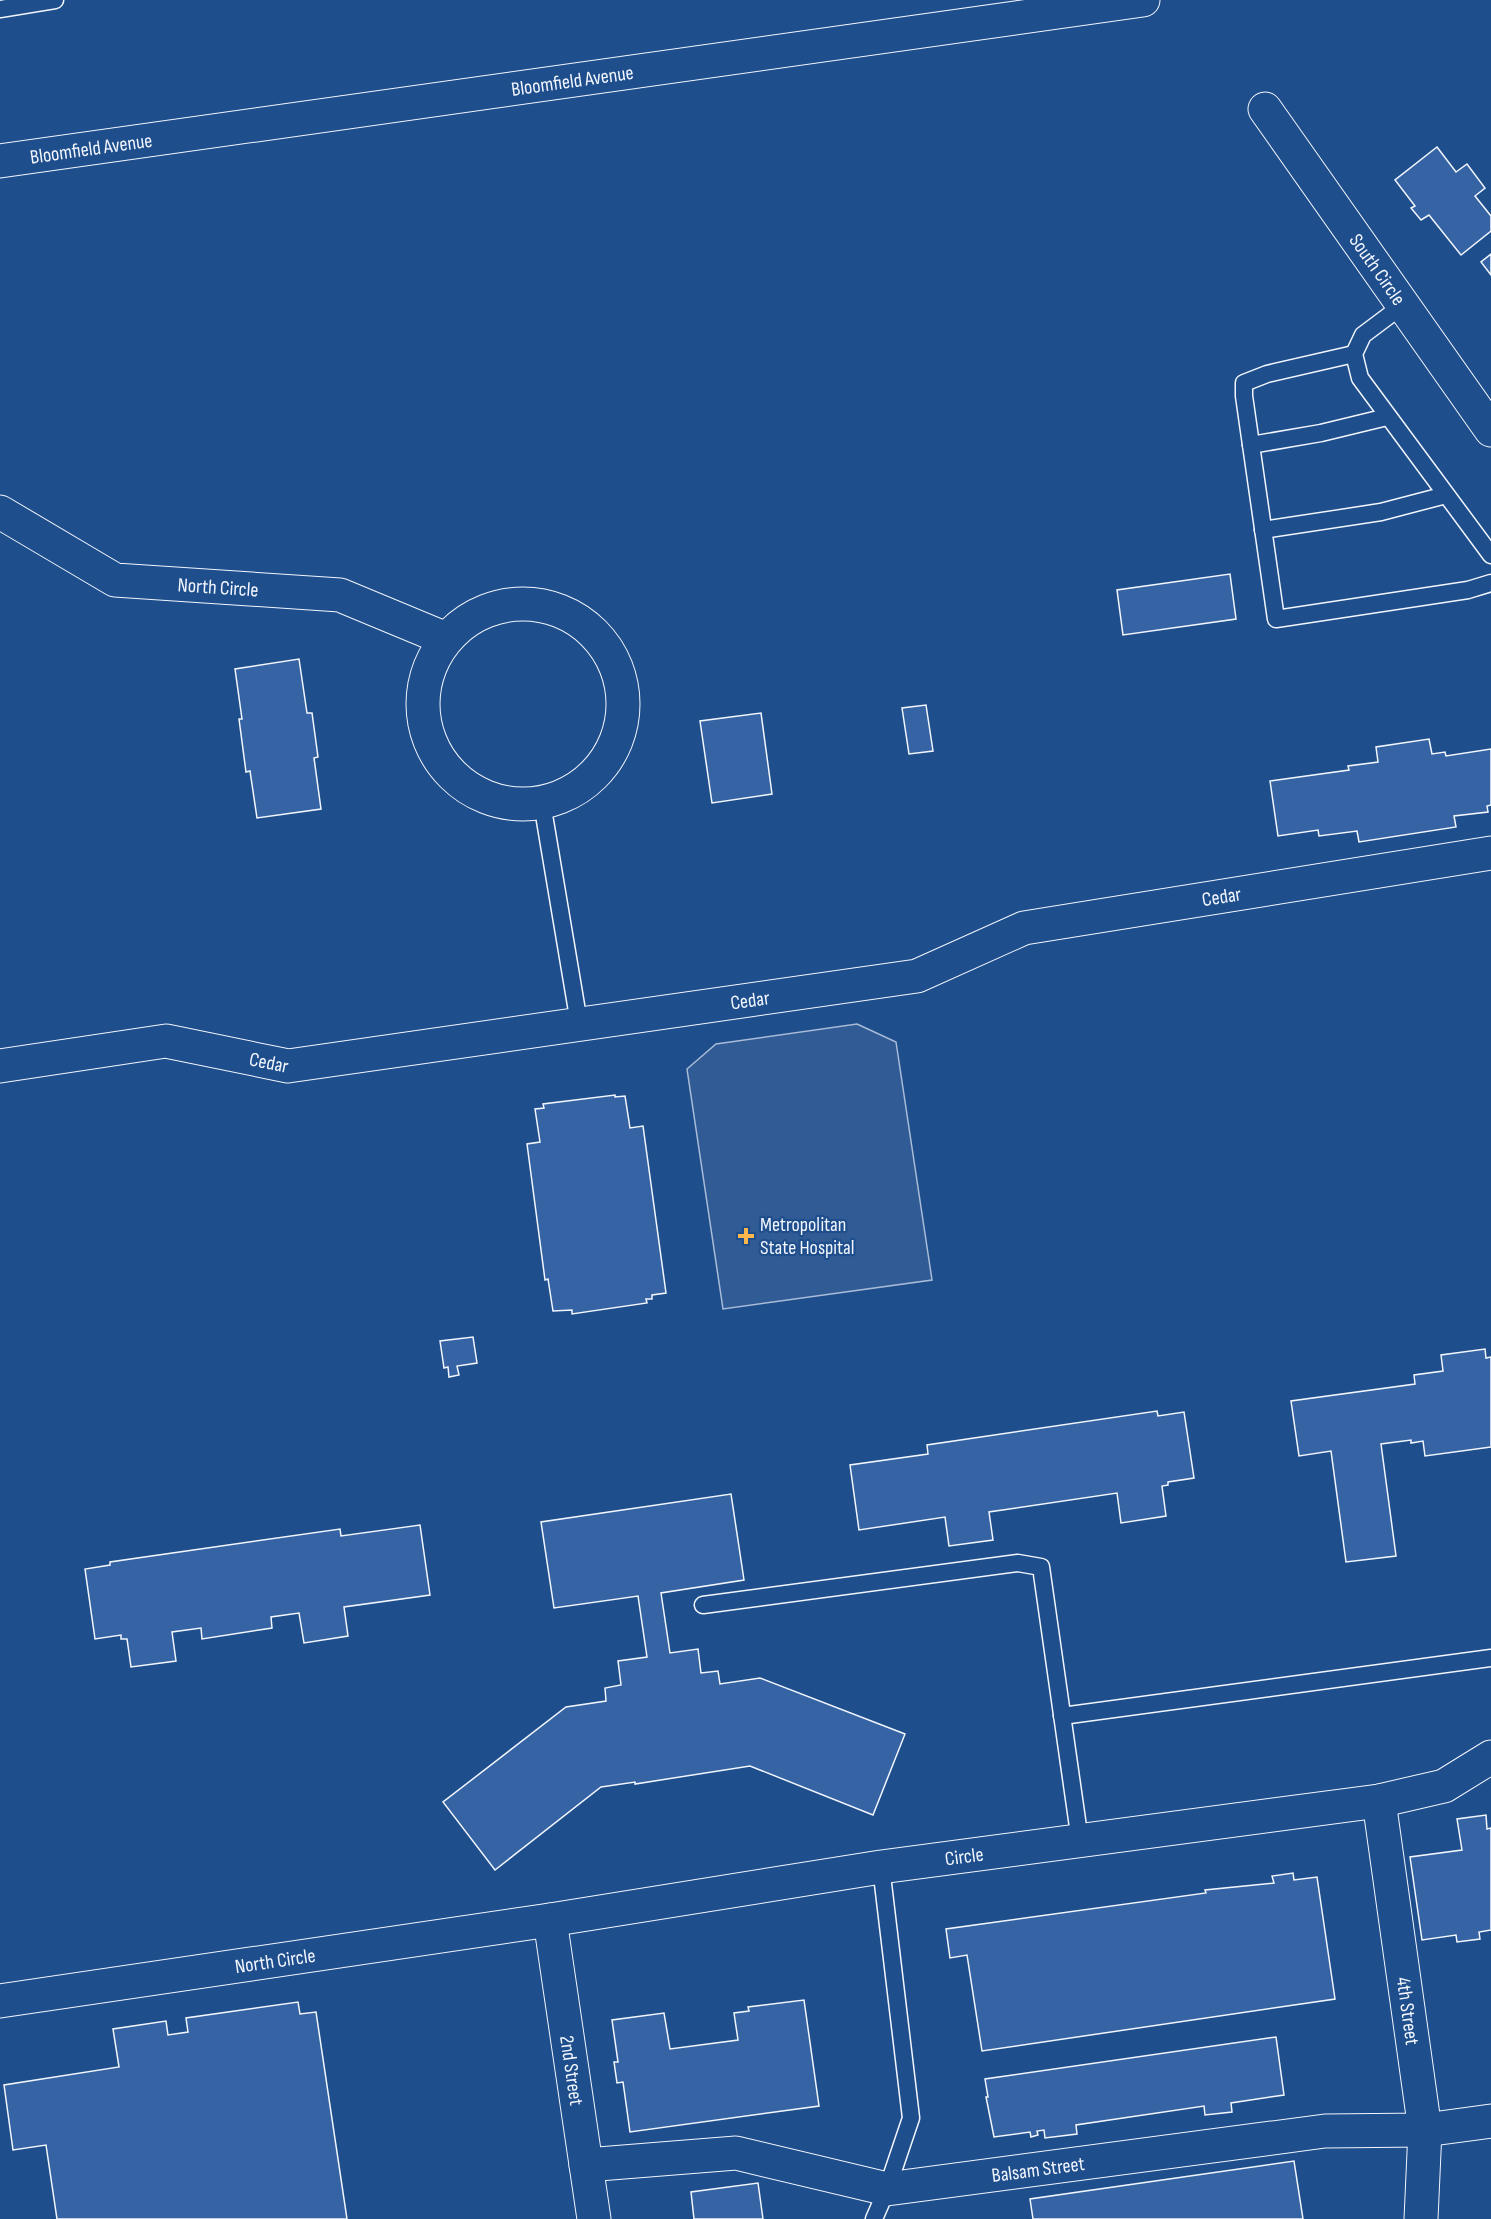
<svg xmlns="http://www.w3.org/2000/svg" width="1491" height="2219" viewBox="0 0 1491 2219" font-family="'Sofia Sans Condensed',sans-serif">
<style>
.parking{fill:#305b95;stroke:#a8bbd7;stroke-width:1.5}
.building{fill:#3563a3;stroke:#f2f6ff;stroke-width:1.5}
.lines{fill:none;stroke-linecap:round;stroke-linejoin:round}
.lane-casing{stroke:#f2f6ff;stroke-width:19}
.street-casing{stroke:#f2f6ff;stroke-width:35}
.secondary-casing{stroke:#f2f6ff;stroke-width:35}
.lane{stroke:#1f4e8c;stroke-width:16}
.street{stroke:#1f4e8c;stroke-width:33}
.secondary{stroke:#1f4e8c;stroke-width:33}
.poi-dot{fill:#ffb74d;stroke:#1f4e8c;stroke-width:2}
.labels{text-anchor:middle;stroke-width:4.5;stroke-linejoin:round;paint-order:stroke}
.street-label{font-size:20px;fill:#f2f6ff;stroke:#1f4e8c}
.poi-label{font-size:20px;fill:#f2f6ff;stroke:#1f4e8c;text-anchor:start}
</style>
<rect width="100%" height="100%" fill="#1f4e8c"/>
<polygon class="parking" points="857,1024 896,1042 932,1280 723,1309 687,1069 716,1044"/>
<g class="building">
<polygon points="1437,147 1456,172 1467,164 1485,188 1475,196 1491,216 1491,231 1461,255 1429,215 1421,220 1411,208 1415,206 1395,180"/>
<polygon points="1491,254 1491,275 1481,262"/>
<polygon points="1230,574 1236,619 1123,635 1117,590"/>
<polygon points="299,659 307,713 312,713 318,757 314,758 321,809 257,818 250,771 246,772 239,719 242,719 235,669"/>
<polygon points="926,705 933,751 909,754 902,708"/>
<polygon points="761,713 772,794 712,803 700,721"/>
<polygon points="1429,739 1432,754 1445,752 1446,756 1491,749 1491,805 1487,806 1488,812 1454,816 1456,827 1359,842 1357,831 1319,836 1318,830 1278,836 1270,781 1349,770 1348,766 1378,762 1376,747"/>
<polygon points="615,1095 615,1097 625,1096 630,1128 643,1126 666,1293 652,1295 652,1299 646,1299 647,1303 572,1314 572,1310 553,1311 548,1279 545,1280 527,1144 540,1142 535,1109 544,1108 543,1104"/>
<polygon points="473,1337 477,1363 457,1366 459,1375 449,1377 448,1367 444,1368 440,1341"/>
<polygon points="1485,1349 1486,1358 1491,1357 1491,1447 1425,1456 1423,1441 1411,1443 1411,1440 1381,1444 1396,1556 1346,1562 1331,1451 1299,1456 1291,1401 1415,1384 1414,1375 1443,1371 1441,1355"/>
<polygon points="1157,1411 1158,1416 1184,1412 1194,1478 1168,1482 1168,1485 1162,1486 1166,1516 1121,1523 1117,1493 989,1512 993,1540 949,1546 945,1517 859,1530 850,1465 928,1454 927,1445"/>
<polygon points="731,1494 744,1580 661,1593 670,1653 698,1649 701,1673 718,1671 720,1684 760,1678 905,1734 873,1815 750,1766 635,1784 635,1782 601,1787 495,1870 443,1802 566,1707 606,1701 605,1688 621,1685 618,1661 647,1657 638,1596 554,1608 541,1522"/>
<polygon points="420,1525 430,1595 344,1607 348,1636 304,1643 299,1613 271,1617 272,1628 202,1639 201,1628 172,1632 176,1661 131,1667 127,1639 121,1639 121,1635 95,1639 85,1569 110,1565 110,1562 340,1529 341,1536"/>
<polygon points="1486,1815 1487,1829 1491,1828 1491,1930 1479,1932 1480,1939 1457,1942 1456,1935 1422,1940 1410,1857 1462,1850 1457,1819"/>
<polygon points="1293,1873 1294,1880 1317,1877 1335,1999 982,2051 967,1955 950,1958 946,1929 1206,1893 1205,1890 1274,1883 1272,1876"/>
<polygon points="804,2000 819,2106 630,2132 623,2082 617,2083 614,2062 618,2062 612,2020 664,2013 670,2049 738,2040 734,2013 749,2011 748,2007"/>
<polygon points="298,2002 300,2014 316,2012 347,2219 57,2219 46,2145 13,2150 4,2085 119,2067 113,2029 166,2021 168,2035 188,2032 186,2018"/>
<polygon points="1276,2037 1284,2095 1231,2103 1232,2112 1205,2115 1204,2106 1076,2125 1077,2134 1045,2138 1044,2130 1037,2131 1038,2135 1031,2137 1030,2132 994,2137 986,2097 988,2097 985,2079"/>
<polygon points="1294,2161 1303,2219 1033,2219 1030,2199"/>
<polygon points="758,2183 763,2219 694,2219 691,2192"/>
</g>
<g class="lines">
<g class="lane-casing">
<g id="lane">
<polyline points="0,9 55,0"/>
<polyline points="1403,305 1363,335 1354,354 1360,378 1491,555"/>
<polyline points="1354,354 1267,374 1244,383 1244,396 1276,619 1468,590 1491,583"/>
<polyline points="1251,445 1321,433 1387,417"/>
<polyline points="1263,530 1381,512 1446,495"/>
<polyline points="542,803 579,1023"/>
<polyline points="703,1605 1018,1563 1041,1567 1080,1841"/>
<polyline points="1062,1716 1491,1658"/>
<polyline points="874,2219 887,2189 911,2118 881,1867"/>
</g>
</g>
<g class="street-casing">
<g id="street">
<path id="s1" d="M1265 109 1491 430"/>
<path id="s2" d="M0 512 115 580 340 595 446 639"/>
<circle cx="523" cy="704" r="100"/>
<path id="s3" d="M0 1066 166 1041 288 1066 917 976 1024 928 1491 853"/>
<path id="s4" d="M1379 1801 1425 2130 1421 2219"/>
<path id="s5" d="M550 1920 594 2219"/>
<path id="s6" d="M0 2001 550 1920 881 1867 1379 1801 1444 1786 1491 1757"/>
<path id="s7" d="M586 2165 736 2153 887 2189 1325 2131 1425 2130 1491 2121"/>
</g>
</g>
<g class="secondary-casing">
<g id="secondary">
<path id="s8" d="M0 161 1143 0"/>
</g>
</g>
<use href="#lane" class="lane"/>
<use href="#street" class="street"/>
<use href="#secondary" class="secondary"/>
</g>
<path class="poi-dot" d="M743 1227h6v6h6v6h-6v6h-6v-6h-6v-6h6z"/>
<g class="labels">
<g class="street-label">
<text dy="7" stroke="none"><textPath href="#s8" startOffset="578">Bloomfield Avenue</textPath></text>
<text dy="7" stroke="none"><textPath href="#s8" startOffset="92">Bloomfield Avenue</textPath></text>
<text dy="7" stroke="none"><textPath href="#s1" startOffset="196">South Circle</textPath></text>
<text dy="7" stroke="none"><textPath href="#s2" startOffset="237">North Circle</textPath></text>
<text dy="7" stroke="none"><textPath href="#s3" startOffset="1245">Cedar</textPath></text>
<text dy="7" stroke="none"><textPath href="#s3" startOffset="759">Cedar</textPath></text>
<text dy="7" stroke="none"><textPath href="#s3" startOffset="273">Cedar</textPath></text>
<text dy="7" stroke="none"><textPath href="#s6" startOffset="975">Circle</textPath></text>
<text dy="7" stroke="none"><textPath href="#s6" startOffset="278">North Circle</textPath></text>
<text dy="7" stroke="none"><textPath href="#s4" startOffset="212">4th Street</textPath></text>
<text dy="7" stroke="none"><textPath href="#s5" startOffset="152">2nd Street</textPath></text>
<text dy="7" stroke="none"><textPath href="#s7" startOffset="458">Balsam Street</textPath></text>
</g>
<g class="poi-label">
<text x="760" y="1231">Metropolitan<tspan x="760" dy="23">State Hospital</tspan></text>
</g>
</g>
</svg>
